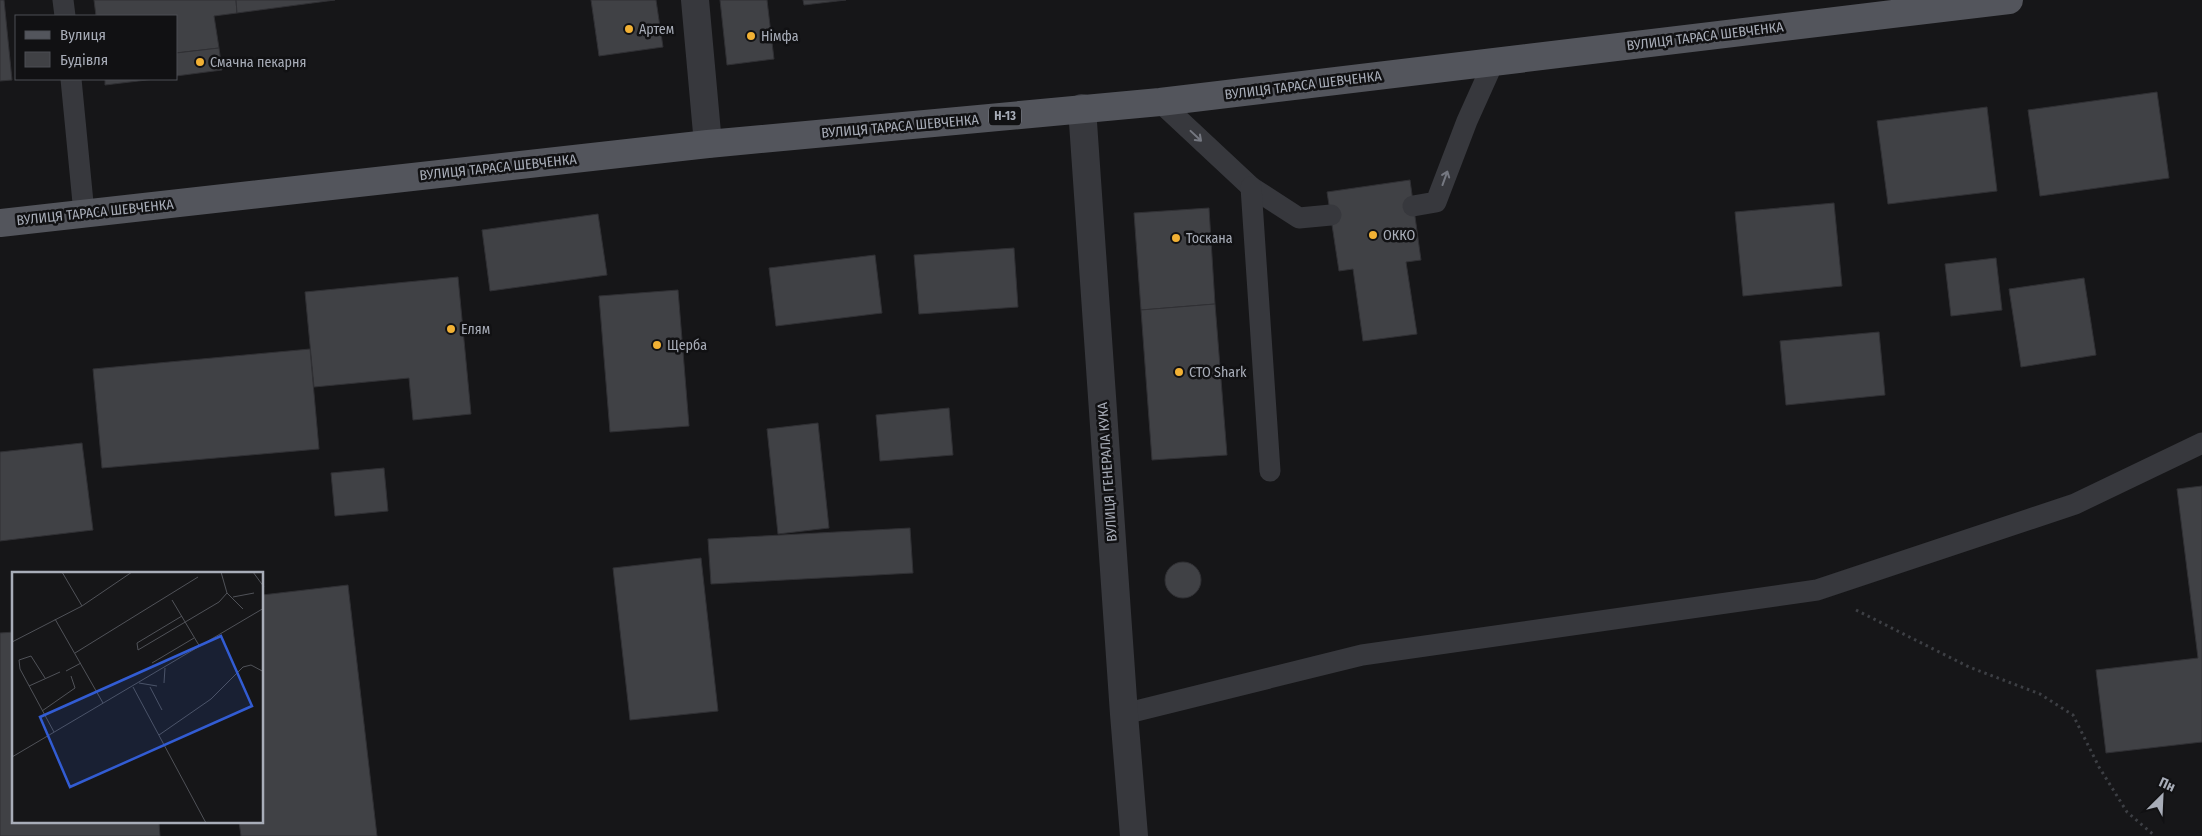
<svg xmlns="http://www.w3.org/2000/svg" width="2202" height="836" viewBox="0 0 2202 836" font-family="'Fira Sans Condensed',sans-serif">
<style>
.building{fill:#404145;stroke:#303034}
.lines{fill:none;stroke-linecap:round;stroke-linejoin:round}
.path{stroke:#3d3f44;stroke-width:3;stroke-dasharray:2.5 4;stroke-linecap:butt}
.lane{stroke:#37383d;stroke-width:21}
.street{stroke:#37383d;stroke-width:28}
.primary{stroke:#53555c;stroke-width:28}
.oneway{stroke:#757881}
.poi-dot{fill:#f2b134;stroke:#111113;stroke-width:2}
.labels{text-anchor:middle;stroke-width:5;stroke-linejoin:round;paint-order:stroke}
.shield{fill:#111113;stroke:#7b7e86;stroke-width:1}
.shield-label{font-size:12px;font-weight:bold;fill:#a8adb8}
.poi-label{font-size:14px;fill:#a8adb8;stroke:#111113;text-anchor:start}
.street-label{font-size:14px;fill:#a8adb8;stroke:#111113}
.inset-road{fill:none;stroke:#505258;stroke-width:1}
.view{fill:#325cd3;fill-opacity:0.15;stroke:#325cd3;stroke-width:2.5}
.inset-edge{fill:none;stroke:#a8adb8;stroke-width:2.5}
</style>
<rect width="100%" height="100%" fill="#161618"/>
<g class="building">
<polygon points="0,0 4,0 12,80 0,81"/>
<polygon points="94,0 236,0 237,13 214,16 219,48 176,53 176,16 96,16"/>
<polygon points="236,0 335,0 237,13"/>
<polygon points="591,0 656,0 663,47 599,56"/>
<polygon points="720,0 767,0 774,59 727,65"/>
<polygon points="803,0 846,0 804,5"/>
<polygon points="219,48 222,70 176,76 176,53"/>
<polygon points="105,79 155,79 105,85"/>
<polygon points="2157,92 2169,178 2040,196 2028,110"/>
<polygon points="1987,107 1997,191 1888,204 1877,121"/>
<polygon points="1410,180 1421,260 1406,262 1417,334 1363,341 1353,269 1339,271 1327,192"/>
<polygon points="1834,203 1842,286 1743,296 1735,212"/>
<polygon points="1209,208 1215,304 1141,310 1134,213"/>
<polygon points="598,214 607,275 490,291 482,230"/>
<polygon points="1014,248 1018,307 919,314 914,255"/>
<polygon points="875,255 882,313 776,326 769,268"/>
<polygon points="1996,258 2002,310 1951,316 1945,264"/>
<polygon points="458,277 471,414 413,420 409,378 314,387 305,292"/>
<polygon points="2084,278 2096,355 2021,367 2009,289"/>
<polygon points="678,290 689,426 610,432 599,296"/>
<polygon points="1215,304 1227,455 1152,460 1141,310"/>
<polygon points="1879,332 1885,395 1786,405 1780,341"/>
<polygon points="310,349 319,449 102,468 93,369"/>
<polygon points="949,408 953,455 880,461 876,415"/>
<polygon points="818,423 829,528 778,534 767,429"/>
<polygon points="82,443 93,530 0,541 0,452"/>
<polygon points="384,468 388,511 335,516 331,473"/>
<polygon points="2202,486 2202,742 2106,753 2096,670 2198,658 2177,489"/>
<polygon points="910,528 913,573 711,584 708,539"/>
<polygon points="701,558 718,711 630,720 613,568"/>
<circle cx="1183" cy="580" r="18"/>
<polygon points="348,585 377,836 241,836 239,822 262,822 262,595"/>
<polygon points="14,632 14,822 159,822 160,836 0,836 0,633"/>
</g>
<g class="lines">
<polyline class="path" points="1856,610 1969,667 2040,694 2073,715 2099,767 2127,812 2155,836"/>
<g class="lane">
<polyline points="63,0 65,16"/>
<polyline points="71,79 84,213"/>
<polyline points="1160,102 1251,187 1299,218 1331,215"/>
<polyline points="1251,187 1270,471"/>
<polyline points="1413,206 1436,202 1467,121 1494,61"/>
<polyline points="1124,714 1362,655 1817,590 2075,504 2202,443"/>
</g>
<g class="street">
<polyline points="695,0 708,144"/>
<polyline points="1082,108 1124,714 1134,836"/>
</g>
<polyline class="primary" points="0,223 708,144 1160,102 2009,0"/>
</g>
<defs><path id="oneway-shaft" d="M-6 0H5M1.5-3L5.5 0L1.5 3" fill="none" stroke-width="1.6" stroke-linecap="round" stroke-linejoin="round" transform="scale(1.25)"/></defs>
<g class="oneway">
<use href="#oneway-shaft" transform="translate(1196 136) rotate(43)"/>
<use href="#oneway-shaft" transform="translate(1445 178) rotate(-70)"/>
</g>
<g class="poi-dot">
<circle cx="629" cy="29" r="5"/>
<circle cx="751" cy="36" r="5"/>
<circle cx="200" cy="62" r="5"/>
<circle cx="1373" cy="235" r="5"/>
<circle cx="1176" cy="238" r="5"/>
<circle cx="451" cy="329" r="5"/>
<circle cx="657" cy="345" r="5"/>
<circle cx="1179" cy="372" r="5"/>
</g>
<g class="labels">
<rect class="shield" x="989" y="106.5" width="32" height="19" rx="4"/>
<g class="shield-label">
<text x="1005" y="120">Н-13</text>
</g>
<g class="poi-label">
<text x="639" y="34">Артем</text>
<text x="761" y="41">Німфа</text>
<text x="210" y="67">Смачна пекарня</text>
<text x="1383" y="240">ОККО</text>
<text x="1186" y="243">Тоскана</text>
<text x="461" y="334">Елям</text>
<text x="667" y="350">Щерба</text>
<text x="1189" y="377">СТО Shark</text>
</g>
<g class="street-label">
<text transform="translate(1705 36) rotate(-7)" y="5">ВУЛИЦЯ ТАРАСА ШЕВЧЕНКА</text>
<text transform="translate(1303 85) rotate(-7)" y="5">ВУЛИЦЯ ТАРАСА ШЕВЧЕНКА</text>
<text transform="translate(900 126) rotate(-5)" y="5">ВУЛИЦЯ ТАРАСА ШЕВЧЕНКА</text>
<text transform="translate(498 167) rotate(-6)" y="5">ВУЛИЦЯ ТАРАСА ШЕВЧЕНКА</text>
<text transform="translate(95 212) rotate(-6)" y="5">ВУЛИЦЯ ТАРАСА ШЕВЧЕНКА</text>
<text transform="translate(1107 472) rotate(-94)" y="5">ВУЛИЦЯ ГЕНЕРАЛА КУКА</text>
</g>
</g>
<g transform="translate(12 572)">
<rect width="251" height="251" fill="#161618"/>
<path class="inset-road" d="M50 0 70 34M241 0 252 15M215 21 231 37M221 25 242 21M160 28 188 75M170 44 125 71 126 78 207 30 215 21 209 0M43 47 91 131M0 70 70 34 120 0M63 81 186 5M140 91 182 66M54 99 69 91M33 106 19 84 7 88 8 97 42 160M127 111 145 114M152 111 153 96M17 114 48 100M121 115 194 251M138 115 150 138M30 139 63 116 59 104M147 163 199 127 231 95 239 93 252 100M0 185 252 36"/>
<path class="view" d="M209 64 240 134 58 215 28 145Z"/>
<rect width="251" height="251" class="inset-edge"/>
</g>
<rect x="15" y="15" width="162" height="65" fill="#111113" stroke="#4d4f55"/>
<rect x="25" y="31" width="25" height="8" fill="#53555c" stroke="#4d4f55"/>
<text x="60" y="40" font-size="15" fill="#a8adb8">Вулиця</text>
<rect x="25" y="52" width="25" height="15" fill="#404145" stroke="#4d4f55"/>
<text x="60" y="65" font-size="15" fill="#a8adb8">Будівля</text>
<g transform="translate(2162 796) rotate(24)" stroke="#111113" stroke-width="4" paint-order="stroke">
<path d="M0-4L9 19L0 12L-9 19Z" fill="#a8adb8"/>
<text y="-8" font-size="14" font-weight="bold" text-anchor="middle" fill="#a8adb8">Пн</text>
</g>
</svg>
